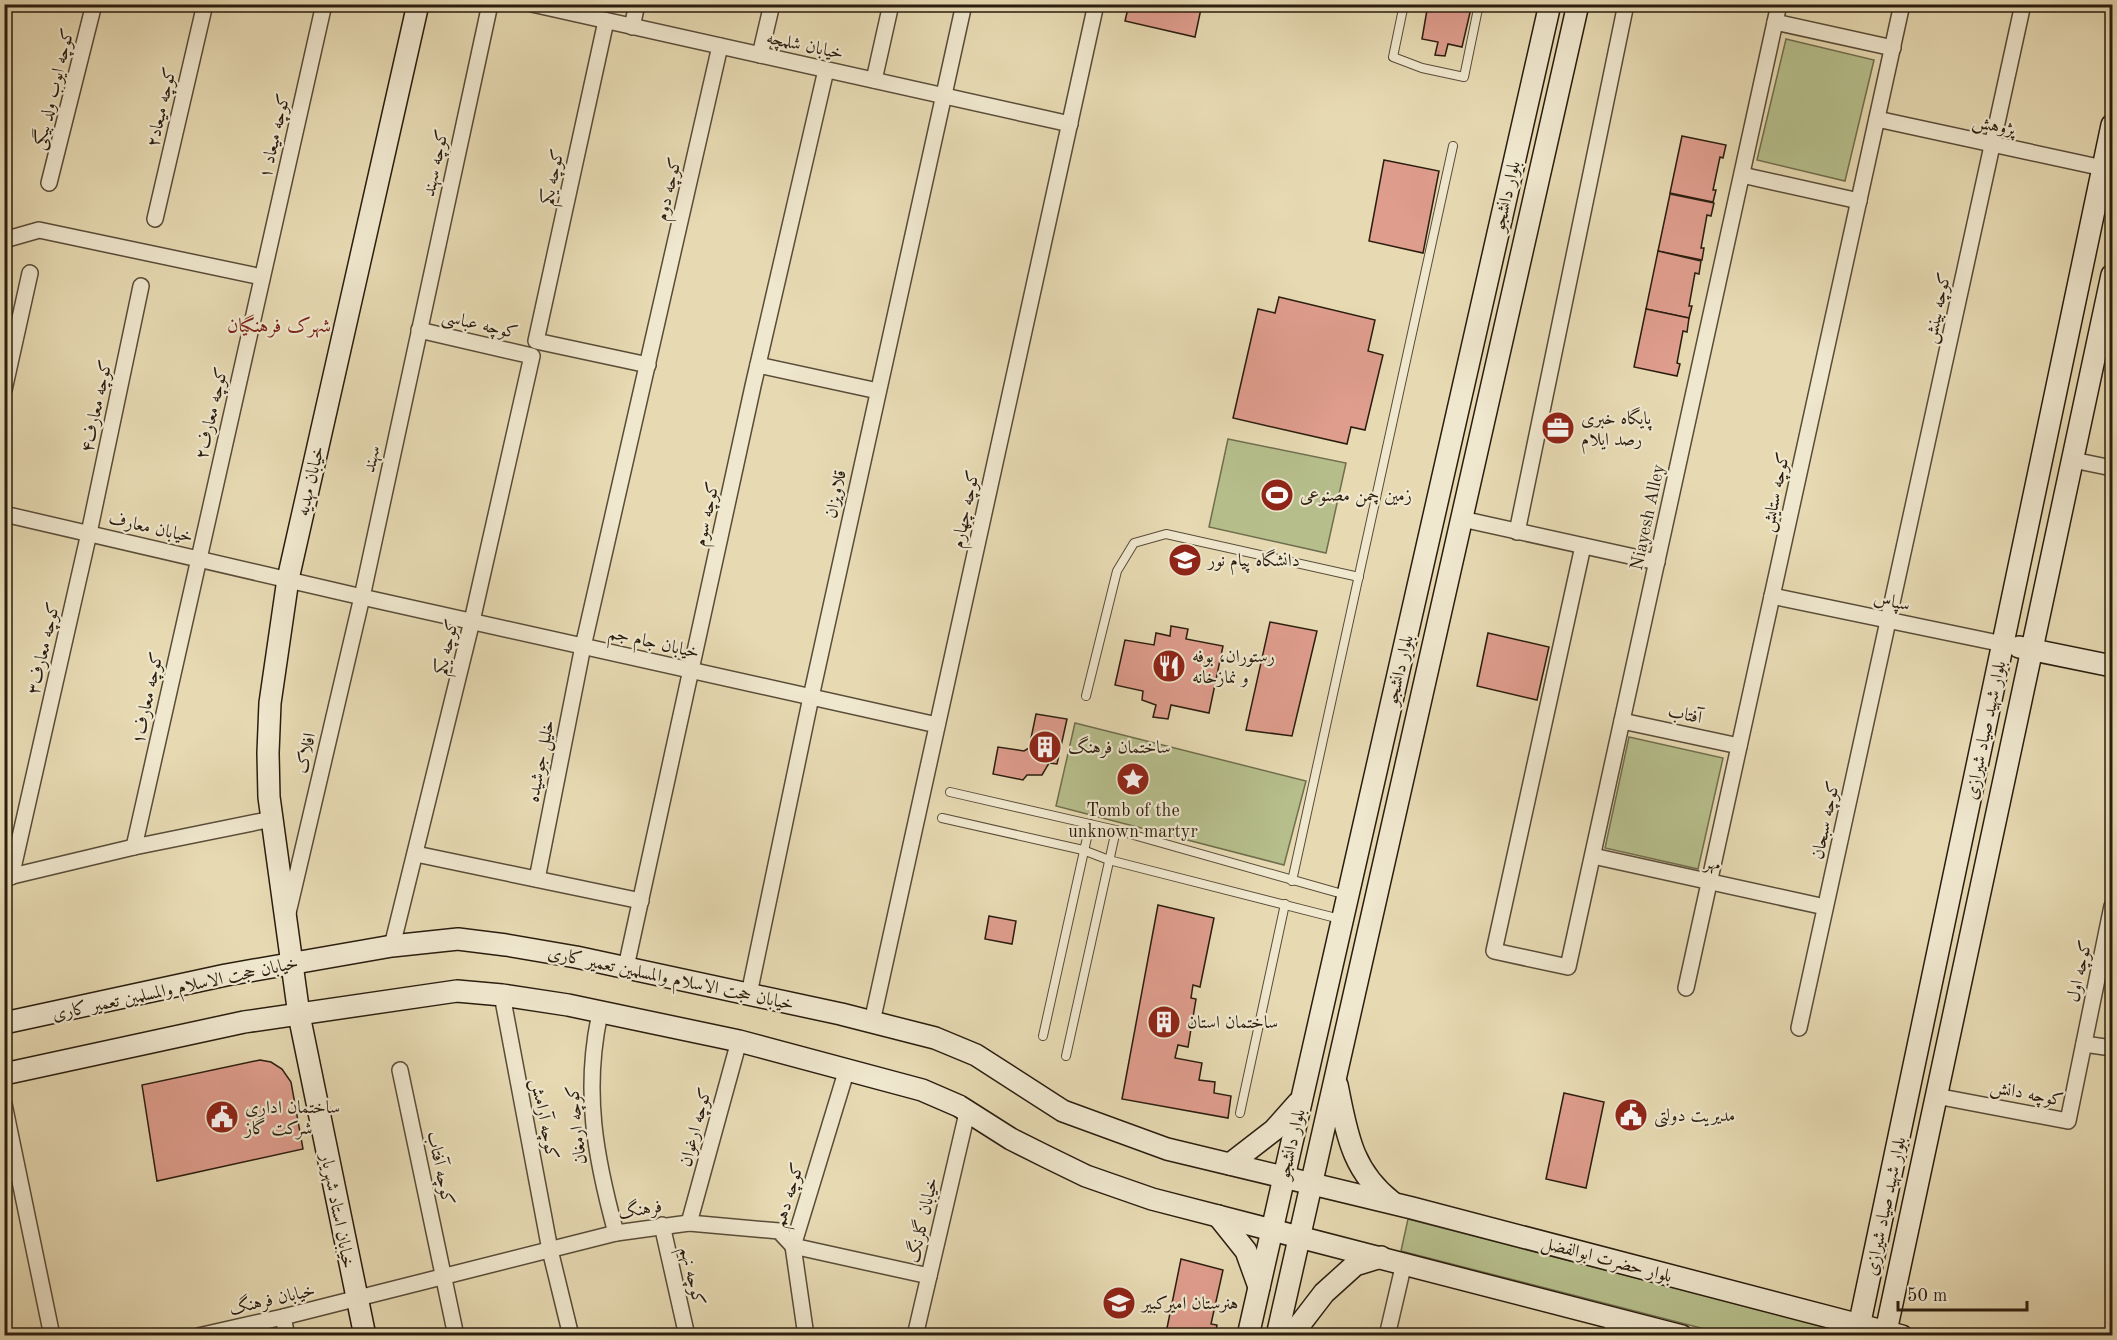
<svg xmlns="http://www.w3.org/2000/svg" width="2117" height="1340" viewBox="0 0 2117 1340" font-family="'Old Standard TT',Amiri,serif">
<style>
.green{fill:#b6bf8c;stroke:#706e4e;stroke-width:1.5}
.building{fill:#df9d8d;stroke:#2a1d0f;stroke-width:1.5}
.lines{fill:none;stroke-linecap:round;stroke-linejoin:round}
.lane-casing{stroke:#594c38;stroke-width:10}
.street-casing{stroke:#594c38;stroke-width:18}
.secondary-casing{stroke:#2a1d0f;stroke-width:24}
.lane{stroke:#efe7ce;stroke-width:8}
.street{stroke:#efe7ce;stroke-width:15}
.secondary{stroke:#efe7ce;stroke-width:21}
.labels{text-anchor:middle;stroke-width:4.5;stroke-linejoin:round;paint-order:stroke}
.street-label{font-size:18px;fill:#2a1d0f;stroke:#efe7ce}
.poi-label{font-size:18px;fill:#2a1d0f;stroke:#efe7ce;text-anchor:start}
.neighbourhood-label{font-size:20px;fill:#7a1f14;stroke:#efe7ce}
</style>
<rect width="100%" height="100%" fill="#e7dab3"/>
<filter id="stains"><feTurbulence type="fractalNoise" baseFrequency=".00333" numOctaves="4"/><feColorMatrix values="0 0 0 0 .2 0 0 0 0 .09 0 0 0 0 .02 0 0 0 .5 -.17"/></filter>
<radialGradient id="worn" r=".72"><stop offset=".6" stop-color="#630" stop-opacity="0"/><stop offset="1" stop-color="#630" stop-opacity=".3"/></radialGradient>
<g class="green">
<polygon points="1786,39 1874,60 1845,181 1757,160"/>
<polygon points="1228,439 1346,463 1326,553 1209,527"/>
<polygon points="1075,723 1306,781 1284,865 1056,806"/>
<polygon points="1629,737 1723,758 1698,869 1605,848"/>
<polygon points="1408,1219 1826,1327 1823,1335 1728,1335 1401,1251"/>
</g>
<g class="building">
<polygon points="1129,4 1202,4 1195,37 1125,21"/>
<polygon points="1428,4 1472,4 1462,47 1448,44 1445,56 1435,55 1438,42 1422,39"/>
<polygon points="1682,136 1726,145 1723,158 1720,157 1713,190 1716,190 1713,202 1670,193"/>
<polygon points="1384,160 1439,171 1423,253 1369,241"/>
<polygon points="1670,194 1714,203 1711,216 1707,215 1701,248 1704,248 1702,260 1658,251"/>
<polygon points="1658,251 1701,261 1699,274 1695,273 1689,306 1692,306 1689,318 1646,309"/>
<polygon points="1279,297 1375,320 1368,351 1383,355 1365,430 1351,427 1347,444 1233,418 1258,309 1275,313"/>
<polygon points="1646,309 1689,318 1687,332 1683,331 1677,363 1680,364 1677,376 1634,367"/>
<polygon points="1270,622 1317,631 1292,736 1246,730"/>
<polygon points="1171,626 1188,629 1186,639 1223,646 1209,713 1171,705 1168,719 1153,717 1156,705 1142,700 1143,691 1115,685 1125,640 1154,645 1156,633 1170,636"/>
<polygon points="1488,633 1549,647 1537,700 1477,686"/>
<polygon points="1036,714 1067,719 1057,764 1049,763 1042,775 1027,775 1023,780 993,774 998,747 1024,751 1029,748"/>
<polygon points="1158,905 1214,918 1200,987 1193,985 1191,998 1196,999 1188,1047 1178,1045 1175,1058 1202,1063 1199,1080 1215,1082 1214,1093 1231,1096 1228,1118 1122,1099"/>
<polygon points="989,916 1016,921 1012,944 985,939"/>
<polygon points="260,1060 271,1062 282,1069 291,1082 303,1149 157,1181 142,1085"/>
<polygon points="1564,1093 1604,1102 1586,1188 1546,1179"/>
<polygon points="1181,1259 1223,1270 1211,1324 1217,1325 1215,1336 1170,1336 1166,1333"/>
</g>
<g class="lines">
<g class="lane-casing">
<g id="lane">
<polyline points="1404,4 1393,57 1422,68 1464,77 1479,4"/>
<polyline points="1086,696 1117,571 1134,543 1166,534 1359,577"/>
<polyline points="950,792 1116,830 1346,895"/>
<polyline points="942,818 1083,850 1109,860 1340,919"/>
<polyline points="1292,881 1453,146"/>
<polyline points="1043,1036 1090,824"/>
<polyline points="1066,1056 1116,830"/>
<polyline points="1240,1113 1285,904"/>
</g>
</g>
<g class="street-casing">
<g id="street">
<polyline points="532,4 1070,124"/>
<polyline points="606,21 536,341 648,365"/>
<polyline points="1775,22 1893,48"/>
<polyline points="632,27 637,4"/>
<polyline points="760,55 772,4"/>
<polyline points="874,80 891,4"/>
<polyline points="1877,119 2103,168"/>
<polyline points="1742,175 1859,201"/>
<polyline points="49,183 94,4"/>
<polyline points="155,219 205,4"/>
<polyline points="4,240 39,230 262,277"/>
<polyline points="758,365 878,391"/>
<polyline points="4,390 30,273"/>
<polyline points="2073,460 2112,468"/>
<polyline points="4,514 362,597 937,725"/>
<polyline points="1462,519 1657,562"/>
<polyline points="1517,532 1626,4"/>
<polyline points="1583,546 1494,951 1568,967 1779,4"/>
<polyline points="1772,596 2003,644"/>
<polyline points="1622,721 1739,746"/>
<polyline points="134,847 324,4"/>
<polyline points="416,854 641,901"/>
<polyline points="1593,856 1825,907"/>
<polyline points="11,877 89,533 141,286"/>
<polyline points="4,878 134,847 272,819"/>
<polyline points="537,879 582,651 720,46"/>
<polyline points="288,913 362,597 490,4"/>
<polyline points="392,946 472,621 532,356 419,330"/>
<polyline points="626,967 753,386 826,70"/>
<polyline points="1686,988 1902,4"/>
<polyline points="749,994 811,697 964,4"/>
<polyline points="502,995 550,1250 571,1336"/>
<path d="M600 1013C583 1091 595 1156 616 1233"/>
<polyline points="872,1022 1096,4"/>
<polyline points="1799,1028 2023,4"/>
<polyline points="2084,1044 2112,1048"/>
<polyline points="400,1070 456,1336"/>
<polyline points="1936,1096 2068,1121 2112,906"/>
<polyline points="4,1104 52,1336"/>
<polyline points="689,1223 739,1041"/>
<polyline points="662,1225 687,1336"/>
<polyline points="283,1317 287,1336"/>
<polyline points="198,1336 283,1317 616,1233 689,1223 779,1231 793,1246 929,1276"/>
<polyline points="806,1336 793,1246 847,1069"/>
<polyline points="915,1336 967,1113"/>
<polyline points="1387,1336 1404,1263"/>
<polyline points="1611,1336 1615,1318"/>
</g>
</g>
<g class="secondary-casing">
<g id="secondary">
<polyline points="2019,647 2112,666"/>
<polyline points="4,1023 226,975 392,946 458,939 506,945 576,957 841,1014 935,1038 976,1055 1063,1111 1167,1149 1412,1208 1902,1336"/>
<polyline points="4,1074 244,1022 457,991 502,995 568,1005 739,1041 922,1090 959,1106 1011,1139 1047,1157 1086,1176 1152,1199 1682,1336"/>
<path d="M1337 1085C1347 1133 1351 1170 1392 1202"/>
<polyline points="1230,1164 1274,1130 1298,1103"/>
<polyline points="1218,1216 1246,1251 1259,1287"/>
<polyline points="365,1336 299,1015 269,797 268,753 270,703 288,579 418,4"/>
<polyline points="1248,1336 1550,4"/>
<polyline points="1277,1336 1578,4"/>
<polyline points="1291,1336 1324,1293 1355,1265 1381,1257"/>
<polyline points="1857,1336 2112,125"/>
<polyline points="1885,1336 2112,275"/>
</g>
</g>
<use href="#lane" class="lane"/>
<use href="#street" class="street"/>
<use href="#secondary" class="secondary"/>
</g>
<defs>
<g id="office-disc" transform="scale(1.725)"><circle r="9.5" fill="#8f2418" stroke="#efe7ce"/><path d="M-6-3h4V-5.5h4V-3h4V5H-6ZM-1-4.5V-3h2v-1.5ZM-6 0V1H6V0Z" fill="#fff"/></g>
<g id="stadium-disc" transform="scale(1.725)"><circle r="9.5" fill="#8f2418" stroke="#efe7ce"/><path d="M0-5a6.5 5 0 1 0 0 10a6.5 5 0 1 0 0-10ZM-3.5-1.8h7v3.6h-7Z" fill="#fff"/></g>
<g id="university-disc" transform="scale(1.725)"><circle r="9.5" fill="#8f2418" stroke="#efe7ce"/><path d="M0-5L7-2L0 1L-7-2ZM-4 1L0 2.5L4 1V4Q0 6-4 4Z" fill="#fff"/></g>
<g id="restaurant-disc" transform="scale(1.725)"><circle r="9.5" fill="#8f2418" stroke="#efe7ce"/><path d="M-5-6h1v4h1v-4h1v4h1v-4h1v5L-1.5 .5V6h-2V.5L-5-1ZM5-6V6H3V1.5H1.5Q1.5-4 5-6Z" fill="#fff"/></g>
<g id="building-disc" transform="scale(1.725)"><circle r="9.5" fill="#8f2418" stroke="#efe7ce"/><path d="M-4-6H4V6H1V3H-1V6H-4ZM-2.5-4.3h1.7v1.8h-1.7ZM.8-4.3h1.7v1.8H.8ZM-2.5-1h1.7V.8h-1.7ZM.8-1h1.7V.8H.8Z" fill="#fff"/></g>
<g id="sight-disc" transform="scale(1.725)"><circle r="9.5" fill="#8f2418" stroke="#efe7ce"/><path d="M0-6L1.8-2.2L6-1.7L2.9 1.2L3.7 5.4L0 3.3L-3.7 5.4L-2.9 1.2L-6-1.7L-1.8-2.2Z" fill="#fff"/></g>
<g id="civic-disc" transform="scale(1.725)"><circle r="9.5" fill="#8f2418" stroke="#efe7ce"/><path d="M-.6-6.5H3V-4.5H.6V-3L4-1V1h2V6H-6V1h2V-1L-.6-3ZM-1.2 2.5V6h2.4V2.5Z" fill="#fff"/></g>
<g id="school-disc" transform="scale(1.725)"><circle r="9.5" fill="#8f2418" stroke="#efe7ce"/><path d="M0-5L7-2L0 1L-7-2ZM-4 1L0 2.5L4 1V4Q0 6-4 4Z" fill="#fff"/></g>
</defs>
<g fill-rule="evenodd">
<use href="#office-disc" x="1558" y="428"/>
<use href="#stadium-disc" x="1277" y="495"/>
<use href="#university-disc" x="1185" y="560"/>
<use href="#restaurant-disc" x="1169" y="666"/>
<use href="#building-disc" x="1045" y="747"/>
<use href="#sight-disc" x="1133" y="779"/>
<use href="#building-disc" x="1164" y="1022"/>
<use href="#civic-disc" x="1631" y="1115"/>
<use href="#civic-disc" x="222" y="1117"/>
<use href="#school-disc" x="1119" y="1303"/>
</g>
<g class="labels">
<g class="street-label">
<text transform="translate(805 45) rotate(12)" y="6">خیابان شلمچه</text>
<text transform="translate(53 89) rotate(-76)" y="6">کوچه ایوب ولد بیگی</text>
<text transform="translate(161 107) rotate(-77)" y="6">کوچه میعاد۲</text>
<text transform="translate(1994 125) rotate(12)" y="6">پژوهش</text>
<text transform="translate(274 136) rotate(-77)" y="6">کوچه میعاد ۱</text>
<text transform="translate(435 163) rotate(-78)" y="6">کوچه سهند</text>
<text transform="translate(552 177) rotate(-78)" y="6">کوچه یکم</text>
<text transform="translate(668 189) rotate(-77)" y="6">کوچه دوم</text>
<text transform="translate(1506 196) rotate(-77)" y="6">بلوار دانشجو</text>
<text transform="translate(1937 308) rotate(-78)" y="6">کوچه بینش</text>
<text transform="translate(480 324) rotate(13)" y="6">کوچه عباسی</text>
<text transform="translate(96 406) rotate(-78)" y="6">کوچه معارف۴</text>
<text transform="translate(211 413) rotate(-77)" y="6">کوچه معارف۲</text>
<text transform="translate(371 459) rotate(-78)" y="6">سهند</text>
<text transform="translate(310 481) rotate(-77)" y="6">خیابان مهدیه</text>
<text transform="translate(1775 492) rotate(-78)" y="6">کوچه ستایش</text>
<text transform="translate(835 494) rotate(-78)" y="6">قلاویزان</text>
<text transform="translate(965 509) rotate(-78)" y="6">کوچه چهارم</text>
<text transform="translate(706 514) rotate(-78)" y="6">کوچه سوم</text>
<text transform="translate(1647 517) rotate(-78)" y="6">Niayesh Alley</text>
<text transform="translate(151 527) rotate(13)" y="6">خیابان معارف</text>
<text transform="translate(1892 601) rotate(12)" y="6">سپاس</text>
<text transform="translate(654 642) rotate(13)" y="6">خیابان جام جم</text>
<text transform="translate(446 647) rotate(-77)" y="6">کوچه یکم</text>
<text transform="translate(43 648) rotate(-77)" y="6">کوچه معارف۳</text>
<text transform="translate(1399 670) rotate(-77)" y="6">بلوار دانشجو</text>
<text transform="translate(147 698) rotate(-78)" y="6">کوچه معارف۱</text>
<text transform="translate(1685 714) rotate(12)" y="6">آفتاب</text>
<text transform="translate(1985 730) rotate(-78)" y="6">بلوار شهید صیاد شیرازی</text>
<text transform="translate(305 753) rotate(-77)" y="6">افلاک</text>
<text transform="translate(540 761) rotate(-79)" y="6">خلیل جوشیده</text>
<text transform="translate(1825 820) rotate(-78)" y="6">کوچه سبحان</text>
<text transform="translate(1713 863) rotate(12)" y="6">مهر</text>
<text transform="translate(2079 971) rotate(-78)" y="6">کوچه اول</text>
<text transform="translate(671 978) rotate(12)" y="6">خیابان حجت الاسلام والمسلمین تعمیر کاری</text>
<text transform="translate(175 988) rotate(-12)" y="6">خیابان حجت الاسلام والمسلمین تعمیر کاری</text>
<text transform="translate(2027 1093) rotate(11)" y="6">کوچه دانش</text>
<text transform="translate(545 1119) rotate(79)" y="6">کوچه آرامش</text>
<text transform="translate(576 1125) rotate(-96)" y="6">کوچه ارمغان</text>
<text transform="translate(695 1127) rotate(-75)" y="6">کوچه ارغوان</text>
<text transform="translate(1291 1144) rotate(-77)" y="6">بلوار دانشجو</text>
<text transform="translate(441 1168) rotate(78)" y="6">کوچه آفتاب</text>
<text transform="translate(788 1195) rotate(-73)" y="6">کوچه دهم</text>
<text transform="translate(1885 1206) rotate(-78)" y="6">بلوار شهید صیاد شیرازی</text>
<text transform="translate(640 1209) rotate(-9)" y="6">فرهنگ</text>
<text transform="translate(338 1211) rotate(79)" y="6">خیابان استاد شهریار</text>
<text transform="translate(922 1220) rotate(-77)" y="6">خیابان گلرنگ</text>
<text transform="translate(1607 1259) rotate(15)" y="6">بلوار حضرت ابوالفضل</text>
<text transform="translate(693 1276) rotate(77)" y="6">کوچه نهم</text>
<text transform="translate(272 1299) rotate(-13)" y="6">خیابان فرهنگ</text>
</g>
<g class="poi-label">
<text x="1581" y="424">پایگاه خبری<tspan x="1581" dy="21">رصد ایلام</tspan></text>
<text x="1300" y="501">زمین چمن مصنوعی</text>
<text x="1208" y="566">دانشگاه پیام نور</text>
<text x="1192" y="662">رستوران، بوفه<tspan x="1192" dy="21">و نمازخانه</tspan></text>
<text x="1068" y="753">ساختمان فرهنگ</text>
<text x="1133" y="816" text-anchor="middle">Tomb of the<tspan x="1133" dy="21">unknown martyr</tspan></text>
<text x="1187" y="1028">ساختمان استان</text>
<text x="245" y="1113">ساختمان اداری<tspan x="245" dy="21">شرکت گاز</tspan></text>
<text x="1654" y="1121">مدیریت دولتی</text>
<text x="1142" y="1309">هنرستان امیرکبیر</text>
</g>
<g class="neighbourhood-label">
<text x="279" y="332">شهرک فرهنگیان</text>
</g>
</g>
<rect width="2117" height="1340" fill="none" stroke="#e7dab3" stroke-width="24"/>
<rect x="6" y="6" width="2105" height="1328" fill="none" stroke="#2a1d0f" stroke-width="3"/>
<rect x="12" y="12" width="2093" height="1316" fill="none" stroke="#2a1d0f" stroke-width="1.5"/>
<path d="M1898 1301v9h129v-9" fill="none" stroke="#2a1d0f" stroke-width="3"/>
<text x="1907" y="1301" font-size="18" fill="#2a1d0f" stroke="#efe7ce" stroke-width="4.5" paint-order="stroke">50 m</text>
<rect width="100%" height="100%" filter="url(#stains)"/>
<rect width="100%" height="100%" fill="url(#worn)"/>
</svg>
